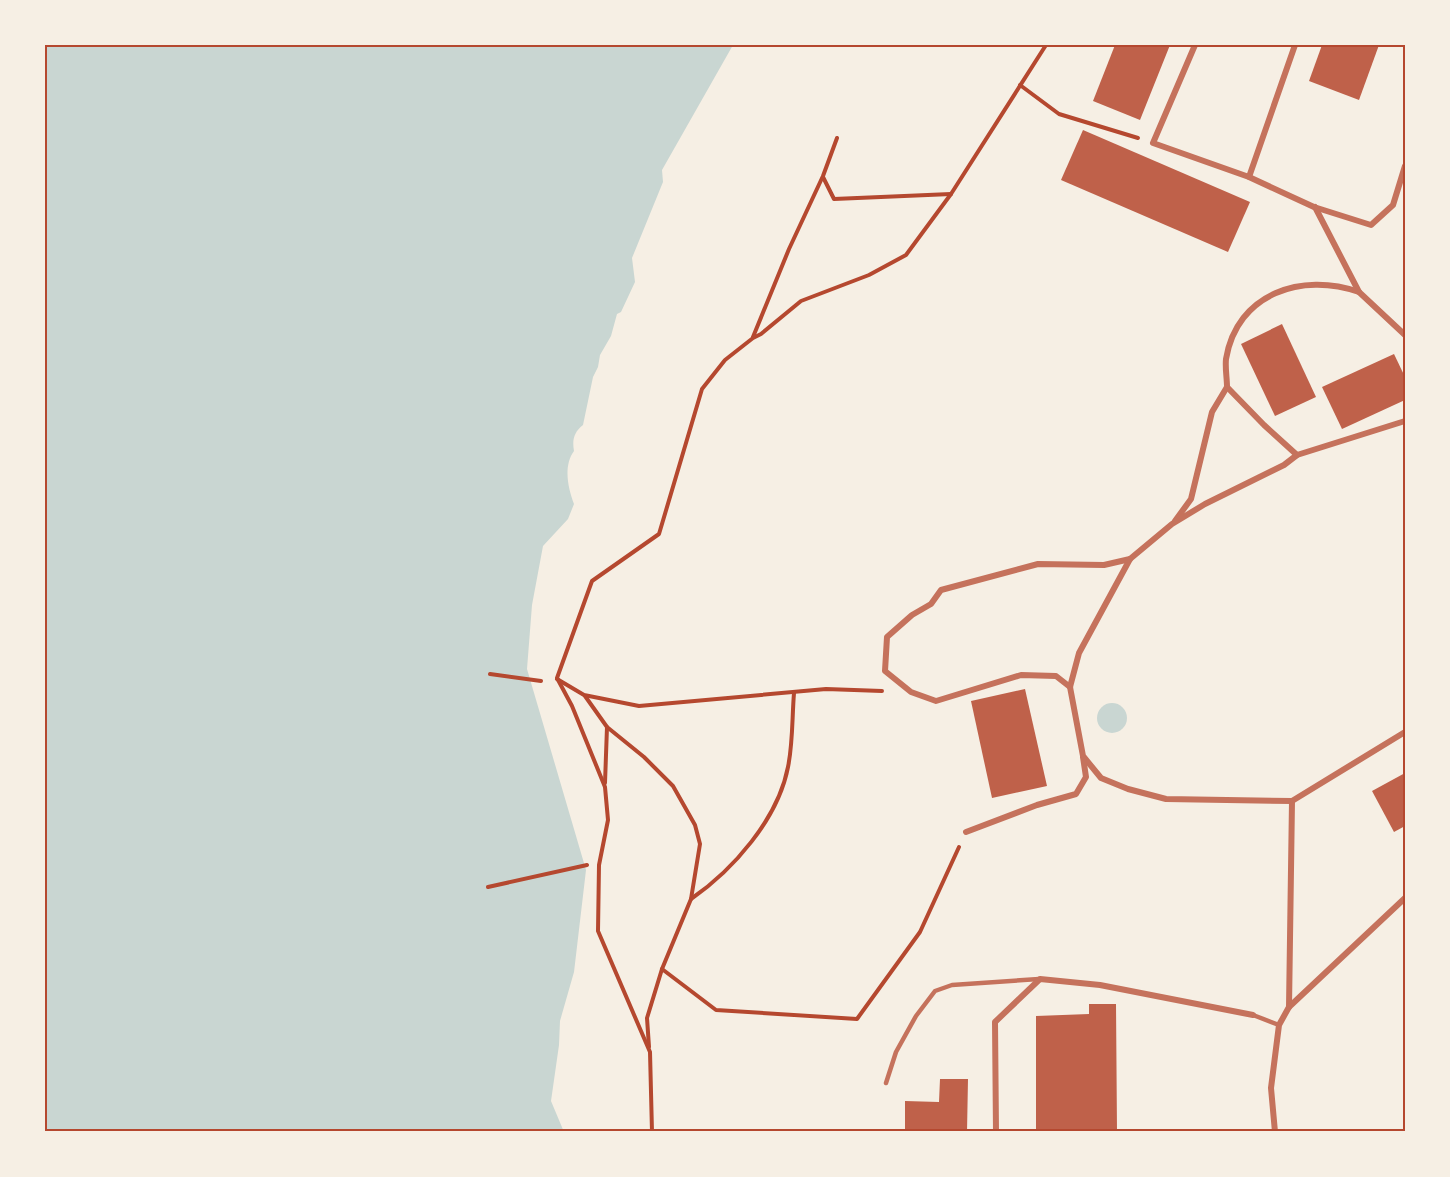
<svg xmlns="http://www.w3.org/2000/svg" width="1450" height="1177" viewBox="0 0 1450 1177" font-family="Barlow,sans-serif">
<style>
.water{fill:#c9d6d2}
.building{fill:#bf614a}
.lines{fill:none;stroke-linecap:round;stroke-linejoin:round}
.path{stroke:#b5482f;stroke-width:4}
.service{stroke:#c5725c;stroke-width:4.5}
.minor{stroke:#c5725c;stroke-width:6}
.neatline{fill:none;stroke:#b5482f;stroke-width:2}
</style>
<rect width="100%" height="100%" fill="#f6efe4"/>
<g class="water">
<path d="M45 45H733L662 170 663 182 632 258 635 282 621 312 617 314 611 336 600 355 598 367 593 377 583 425C574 432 572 440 574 451 563 466 568 488 574 504L568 519 543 546 532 605 527 669 586 870 574 972 560 1021 559 1045 551 1101 564 1132H45Z"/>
<circle cx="1112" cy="718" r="15"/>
</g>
<g class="building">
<polygon points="1115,45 1170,45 1140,120 1093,101"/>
<polygon points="1322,45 1379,45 1359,100 1309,81"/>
<polygon points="1083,130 1250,202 1228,252 1061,180"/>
<polygon points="1282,324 1316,397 1275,416 1241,344"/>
<polygon points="1394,354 1405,377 1405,400 1342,429 1322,387"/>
<polygon points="1025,689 1047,786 992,798 971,701"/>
<polygon points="1405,773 1405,826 1394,832 1372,791"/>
<polygon points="1089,1004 1116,1004 1117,1132 1036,1132 1036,1016 1089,1014"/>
<polygon points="940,1079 968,1079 967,1132 905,1132 905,1101 939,1102"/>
</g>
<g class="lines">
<g class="path">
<polyline points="1020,85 1059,114 1138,138"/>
<polyline points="823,177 834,199 951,194"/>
<polyline points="753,337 789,249 823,176 837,138"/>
<polyline points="490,674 541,681"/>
<polyline points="557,679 584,695 639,706 826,689 882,691"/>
<polyline points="585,696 607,727 605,783"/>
<polyline points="607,727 644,757 673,786 695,825 700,844 691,899 662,969 647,1018 649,1047"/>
<polyline points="488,887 587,865"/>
<path d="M691 899C733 870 778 819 788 767 793 743 792 717 794 693"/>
<polyline points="662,969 716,1010 857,1019 920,932 959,847"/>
<polyline points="652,1132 650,1052 598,931 599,865 608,820 605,787 572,706 557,678 592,581 659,534 702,389 725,360 753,338 761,334 801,301 869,275 906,255 951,194 1046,45"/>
</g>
<g class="service">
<polyline points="1253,1015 1279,1025"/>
<polyline points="886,1083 896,1052 916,1016 935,991 952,985 1039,979"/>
</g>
<g class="minor">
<polyline points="1195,45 1153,143 1249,177 1314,207 1371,225 1393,205 1405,166"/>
<polyline points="1249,177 1295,45"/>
<polyline points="1315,207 1359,292 1405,335"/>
<polyline points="1405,421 1297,455 1284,465 1205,504 1172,524 1130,559 1079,653 1070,687 1083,756 1101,778 1128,789 1166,799 1292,801 1405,732"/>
<path d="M1297 455 1264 425 1227 387C1227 378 1225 368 1226 359 1237 293 1302 272 1359 292"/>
<polyline points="1175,521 1191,499 1212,412 1227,387"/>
<polyline points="1070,687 1056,676 1021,675 936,701 911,692 885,671 887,637 912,615 931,604 941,590 1038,564 1104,565 1130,559"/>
<polyline points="966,832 1037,805 1076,794 1086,777 1083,757"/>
<polyline points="1289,1007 1292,801"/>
<polyline points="996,1132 995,1022 1040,979 1100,985 1253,1015"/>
<polyline points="1275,1132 1271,1088 1279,1025 1289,1007 1405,898"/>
</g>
</g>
<rect width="1450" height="1177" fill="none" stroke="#f6efe4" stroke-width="93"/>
<rect x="46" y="46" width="1358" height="1084" class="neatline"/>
</svg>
